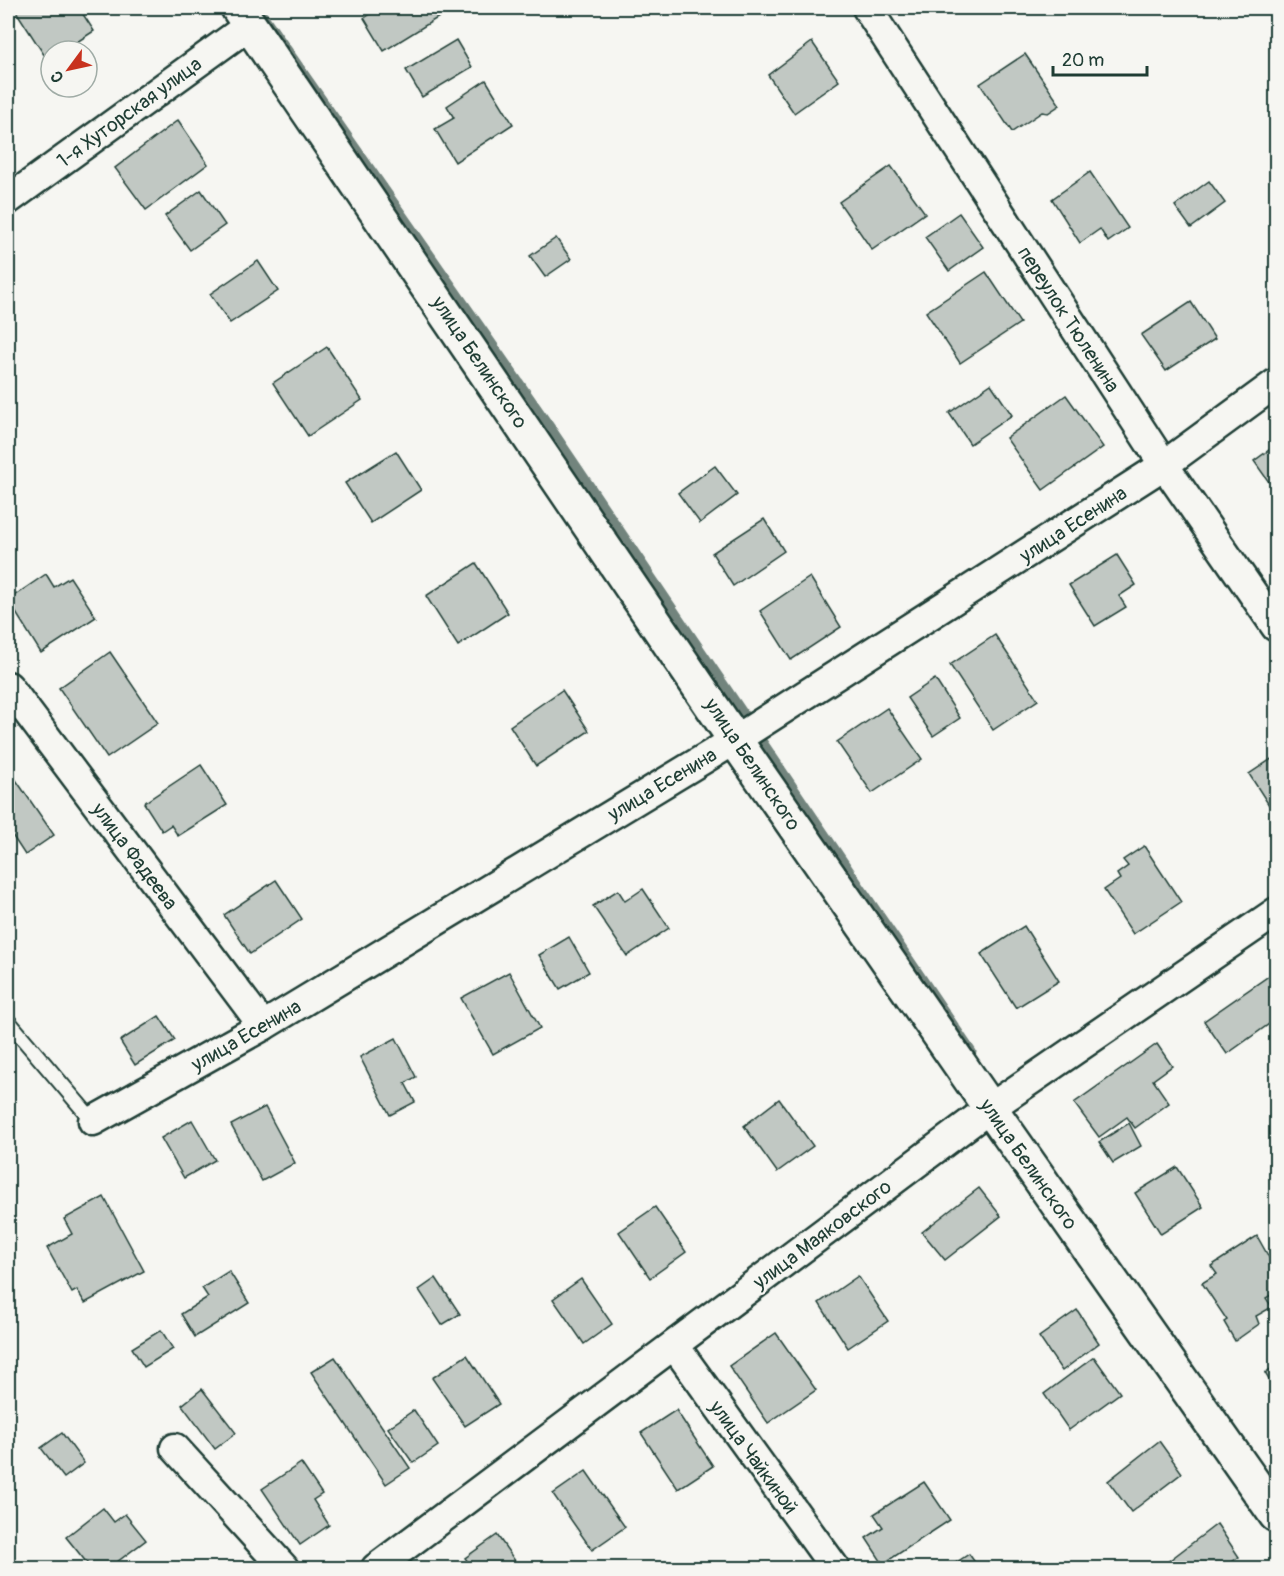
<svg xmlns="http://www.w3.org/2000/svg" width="1284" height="1576" viewBox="0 0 1284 1576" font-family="Pangolin,sans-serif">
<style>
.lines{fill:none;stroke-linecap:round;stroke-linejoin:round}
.stream{stroke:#72847d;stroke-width:9}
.building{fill:#c1c8c3;stroke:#1f3d34;stroke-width:1.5}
.service-casing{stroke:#1f3d34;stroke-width:18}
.minor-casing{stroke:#1f3d34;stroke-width:33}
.tertiary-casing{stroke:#1f3d34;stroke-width:38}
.service{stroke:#f6f6f2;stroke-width:14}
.minor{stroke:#f6f6f2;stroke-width:28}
.tertiary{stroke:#f6f6f2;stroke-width:33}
.labels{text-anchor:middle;stroke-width:4.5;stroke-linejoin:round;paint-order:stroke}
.street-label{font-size:20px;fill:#1f3d34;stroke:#f6f6f2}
</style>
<rect width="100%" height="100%" fill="#f6f6f2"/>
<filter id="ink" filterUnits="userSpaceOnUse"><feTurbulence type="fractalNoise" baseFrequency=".0167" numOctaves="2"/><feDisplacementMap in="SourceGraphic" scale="12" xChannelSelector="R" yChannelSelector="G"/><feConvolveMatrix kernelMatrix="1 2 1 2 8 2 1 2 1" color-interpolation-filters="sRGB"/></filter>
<g filter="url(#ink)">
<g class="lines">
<polyline class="stream" points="264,16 549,425 972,1052"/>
</g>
<g class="building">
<polygon points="14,8 79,8 94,31 63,51 51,51 51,59 48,61"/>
<polygon points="380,8 433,8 439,17 384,51 364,18"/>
<polygon points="456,40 472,67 422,97 406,70"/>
<polygon points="812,42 839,81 794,113 768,75"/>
<polygon points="1025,54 1060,105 1048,113 1042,112 1012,132 980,84"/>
<polygon points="486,80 513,124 455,162 435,129 454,118 447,106"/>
<polygon points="178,120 208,164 146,210 115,168"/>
<polygon points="891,166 925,213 872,250 839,202"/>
<polygon points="1090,172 1128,228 1108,242 1100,229 1080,243 1052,199"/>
<polygon points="1209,181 1225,203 1191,228 1175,206"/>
<polygon points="201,190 225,225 190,250 165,216"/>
<polygon points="959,213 983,247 949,271 925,237"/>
<polygon points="556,238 571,259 545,277 530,256"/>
<polygon points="258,261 278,291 230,323 210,294"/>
<polygon points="986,272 1020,323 960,363 926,312"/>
<polygon points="1191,302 1215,339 1166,371 1141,335"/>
<polygon points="327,347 362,400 308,436 273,383"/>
<polygon points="991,384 1012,415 970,444 949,413"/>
<polygon points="1066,395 1103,447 1043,490 1006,438"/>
<polygon points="1276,445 1276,492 1254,461"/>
<polygon points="396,451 421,490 371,523 345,483"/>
<polygon points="715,466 737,495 700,523 678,493"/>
<polygon points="764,519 784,551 733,586 712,553"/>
<polygon points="1117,555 1136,585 1119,596 1126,607 1095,626 1069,585"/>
<polygon points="476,563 508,613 458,646 426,596"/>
<polygon points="46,574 54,587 70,577 96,617 41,653 8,600"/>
<polygon points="810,577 841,627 791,660 760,611"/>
<polygon points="995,635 1038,700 993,730 950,665"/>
<polygon points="110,652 158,723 107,758 59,688"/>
<polygon points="935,679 960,718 933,736 907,698"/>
<polygon points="562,690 589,731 536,766 510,726"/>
<polygon points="887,708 922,759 872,793 837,742"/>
<polygon points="1276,756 1276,816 1249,774"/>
<polygon points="201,765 227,805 178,836 171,825 162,831 144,803"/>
<polygon points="16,780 54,835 25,855 8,829 8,785"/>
<polygon points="1144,846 1181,902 1133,934 1104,890 1120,879 1117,874 1128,866 1123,860"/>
<polygon points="276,880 302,919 250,954 224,915"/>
<polygon points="643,889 669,928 627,956 593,906 618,890 625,901"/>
<polygon points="1024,926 1059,981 1016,1008 981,954"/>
<polygon points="569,937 589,972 560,989 539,955"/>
<polygon points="1276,971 1276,1019 1227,1054 1204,1021"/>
<polygon points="509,972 540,1028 493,1054 461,998"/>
<polygon points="159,1016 175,1040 135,1065 120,1041"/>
<polygon points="396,1038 416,1077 405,1083 415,1102 390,1115 360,1057"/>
<polygon points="1157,1044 1172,1066 1153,1080 1169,1103 1135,1128 1127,1117 1099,1137 1074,1103"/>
<polygon points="779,1099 813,1146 777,1172 744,1126"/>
<polygon points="265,1107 295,1163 262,1181 231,1125"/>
<polygon points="192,1120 215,1160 184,1178 161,1138"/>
<polygon points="1129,1123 1141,1146 1113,1163 1099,1142"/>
<polygon points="1177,1167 1203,1207 1161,1234 1135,1193"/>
<polygon points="979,1188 1001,1216 945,1260 922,1232"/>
<polygon points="104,1197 144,1271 85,1303 77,1290 72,1293 47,1248 72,1234 64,1219"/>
<polygon points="655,1207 686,1252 650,1278 619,1232"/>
<polygon points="1257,1236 1276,1270 1276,1292 1266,1298 1272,1307 1256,1316 1259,1324 1235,1341 1224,1322 1227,1320 1202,1283 1217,1274 1211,1266"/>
<polygon points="229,1271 249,1303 195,1337 181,1314 208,1297 202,1288"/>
<polygon points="858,1276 888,1321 848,1348 819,1303"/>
<polygon points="436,1278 460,1314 442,1325 419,1290"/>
<polygon points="581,1279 612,1324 584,1344 553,1299"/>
<polygon points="1077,1310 1099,1343 1062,1371 1039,1337"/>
<polygon points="161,1330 173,1349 144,1367 132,1348"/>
<polygon points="776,1333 816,1390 768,1423 729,1366"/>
<polygon points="467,1355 499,1404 465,1426 432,1378"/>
<polygon points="335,1357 410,1468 386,1484 311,1372"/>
<polygon points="1094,1357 1120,1393 1069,1430 1044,1394"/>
<polygon points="1276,1365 1276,1392 1265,1373"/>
<polygon points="202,1389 236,1433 215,1449 182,1405"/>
<polygon points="414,1410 438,1446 413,1463 388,1428"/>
<polygon points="676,1410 713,1466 678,1489 641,1433"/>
<polygon points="62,1433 84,1463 64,1478 41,1448"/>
<polygon points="1159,1441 1182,1473 1131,1512 1108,1481"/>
<polygon points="301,1463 322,1494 313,1500 329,1525 300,1545 262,1489"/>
<polygon points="586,1471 625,1527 592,1550 553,1494"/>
<polygon points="924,1482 950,1520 883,1564 866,1538 883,1527 874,1514"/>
<polygon points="103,1508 114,1522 125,1514 146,1540 109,1568 91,1568 66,1537"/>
<polygon points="1217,1524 1239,1557 1223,1568 1164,1568 1162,1566"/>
<polygon points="497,1535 520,1568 473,1568 465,1558"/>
<polygon points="969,1554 979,1568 948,1568"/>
</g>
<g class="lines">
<g class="service-casing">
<polyline id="service" points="8,1021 93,1121"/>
</g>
<g class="minor-casing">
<g id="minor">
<polyline points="867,8 1164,465 1276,627"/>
<polyline points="8,200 251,24"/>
<polyline points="8,686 263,1026"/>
<polyline points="93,1121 263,1026 735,740 1164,465 1276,383"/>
<polyline points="674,1345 835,1568"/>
<polyline points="175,1448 284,1568"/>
<polyline points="376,1568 990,1108 1276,912"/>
</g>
</g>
<g class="tertiary-casing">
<polyline id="tertiary" points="238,8 735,740 990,1108 1276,1515"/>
</g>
<use href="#service" class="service"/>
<use href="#minor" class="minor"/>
<use href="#tertiary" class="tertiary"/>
</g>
</g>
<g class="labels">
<g class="street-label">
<text transform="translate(129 112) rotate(-36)" y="7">1-я Хуторская улица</text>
<text transform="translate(1069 319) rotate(57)" y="7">переулок Тюленина</text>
<text transform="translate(480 362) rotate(56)" y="7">улица Белинского</text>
<text transform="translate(1073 524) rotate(-33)" y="7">улица Есенина</text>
<text transform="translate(753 764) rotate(56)" y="7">улица Белинского</text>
<text transform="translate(662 784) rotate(-31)" y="7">улица Есенина</text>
<text transform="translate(135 856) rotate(53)" y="7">улица Фадеева</text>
<text transform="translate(246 1035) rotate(-30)" y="7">улица Есенина</text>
<text transform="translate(1029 1164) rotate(55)" y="7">улица Белинского</text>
<text transform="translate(822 1234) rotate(-37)" y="7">улица Маяковского</text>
<text transform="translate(754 1457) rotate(54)" y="7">улица Чайкиной</text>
</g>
</g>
<rect width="1284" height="1576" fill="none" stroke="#f6f6f2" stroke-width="30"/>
<rect x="15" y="15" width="1254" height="1546" fill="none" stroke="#1f3d34" stroke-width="2" filter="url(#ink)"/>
<g transform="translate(69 69) rotate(237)"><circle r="28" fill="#f6f6f2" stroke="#a0aca6" stroke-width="1.5"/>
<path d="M0-4.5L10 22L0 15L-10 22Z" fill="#c8321e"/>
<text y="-9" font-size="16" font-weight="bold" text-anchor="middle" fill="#1f3d34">С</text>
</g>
<path d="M1053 66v9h94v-9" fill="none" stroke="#1f3d34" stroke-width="3"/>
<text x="1062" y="66" font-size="18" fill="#1f3d34" stroke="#f6f6f2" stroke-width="4.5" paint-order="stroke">20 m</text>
</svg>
